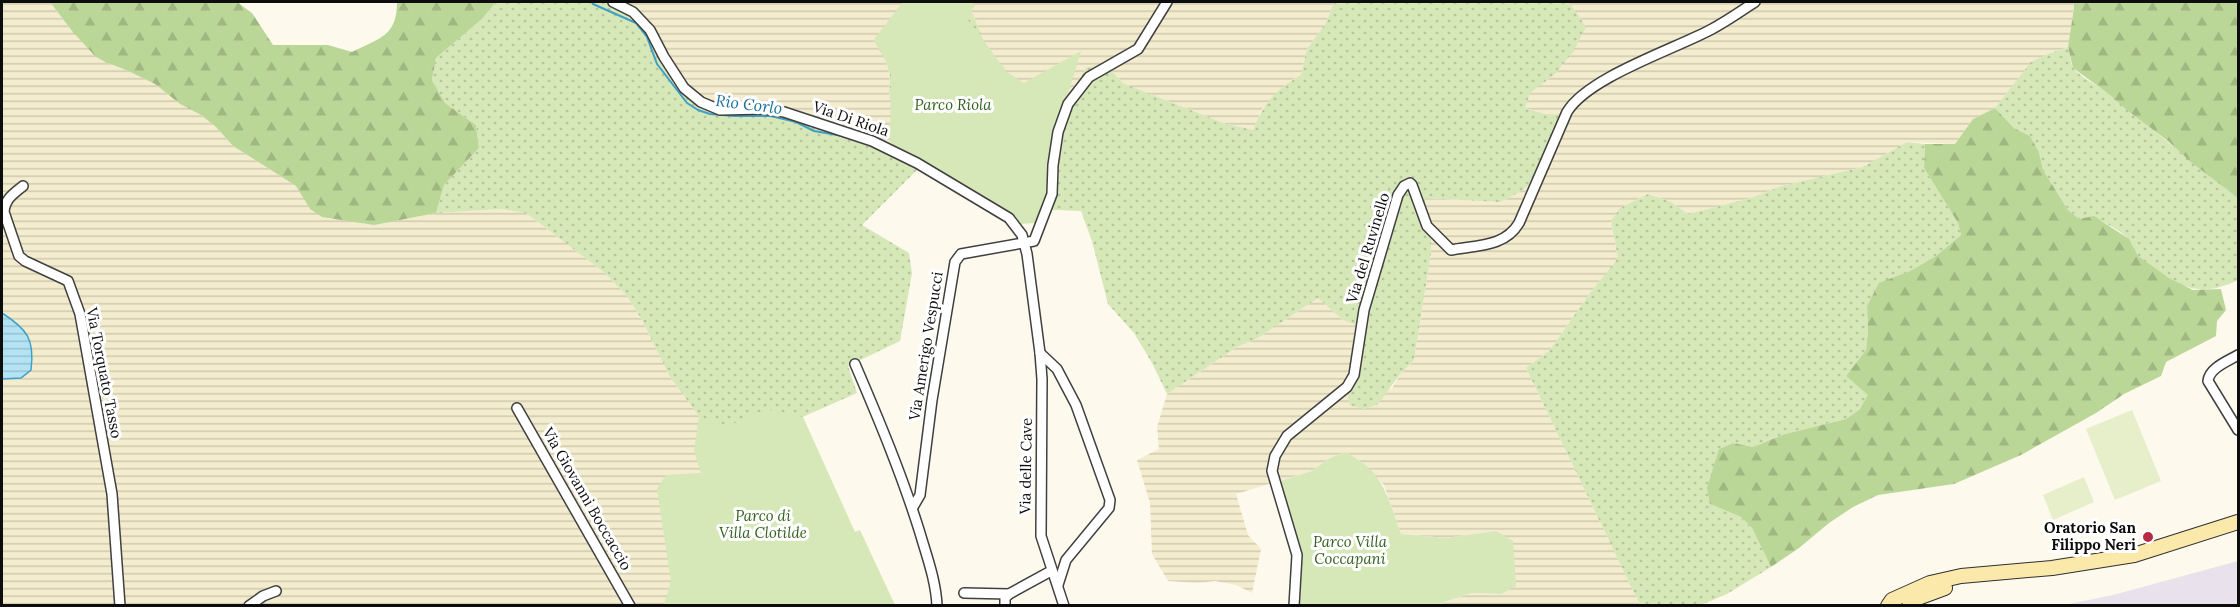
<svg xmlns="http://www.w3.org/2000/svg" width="2240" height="607" viewBox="0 0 2240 607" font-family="Lora,serif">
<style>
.industrial{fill:#e9e1eb}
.farmland{fill:url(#farmland-rules)}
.grass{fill:url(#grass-dots)}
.forest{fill:url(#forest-firs)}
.park{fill:#d6e7b8}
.pitch{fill:#e6eeca}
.water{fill:url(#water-rules);stroke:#3ea0c7;stroke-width:1.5}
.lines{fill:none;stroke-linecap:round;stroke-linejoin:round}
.stream{stroke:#3ea0c7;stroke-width:2}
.street-casing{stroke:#404040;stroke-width:12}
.secondary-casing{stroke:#2f2f2f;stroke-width:16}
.street{stroke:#fff;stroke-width:9}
.secondary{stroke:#fbe9ab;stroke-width:14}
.poi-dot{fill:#b62b41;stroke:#fff;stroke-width:2}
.labels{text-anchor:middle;stroke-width:6;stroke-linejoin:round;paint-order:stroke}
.park-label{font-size:15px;font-style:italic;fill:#356120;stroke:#fff}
.street-label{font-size:15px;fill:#0d0d0d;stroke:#fff}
.poi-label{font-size:15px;font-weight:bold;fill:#0d0d0d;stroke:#fff;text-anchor:end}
.water-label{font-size:16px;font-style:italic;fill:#1c7099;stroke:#fff}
</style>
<defs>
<pattern id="farmland-rules" width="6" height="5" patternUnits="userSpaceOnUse" patternTransform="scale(1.5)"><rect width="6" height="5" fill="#f3ecce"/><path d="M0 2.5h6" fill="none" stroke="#cfc9b0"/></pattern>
<pattern id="grass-dots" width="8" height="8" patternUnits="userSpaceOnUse" patternTransform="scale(1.5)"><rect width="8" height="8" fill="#d6e7b8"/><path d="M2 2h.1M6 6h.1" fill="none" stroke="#b6c59d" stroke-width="1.8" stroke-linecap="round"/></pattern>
<pattern id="forest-firs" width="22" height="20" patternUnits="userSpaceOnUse" patternTransform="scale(1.5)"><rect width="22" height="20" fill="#bbd798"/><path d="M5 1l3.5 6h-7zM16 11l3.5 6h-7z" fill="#a0b782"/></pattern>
<pattern id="water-rules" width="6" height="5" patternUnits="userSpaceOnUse" patternTransform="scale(1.5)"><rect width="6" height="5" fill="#b4e3f3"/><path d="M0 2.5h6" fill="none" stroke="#9ac2cf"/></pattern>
</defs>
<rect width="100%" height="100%" fill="#fef9ed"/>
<polygon class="industrial" points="2238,561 2238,605 2064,605 2113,595"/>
<g class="farmland">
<polygon points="2,2 50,2 72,31 105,62 126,70 155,84 180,104 201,115 216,127 233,146 296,186 310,209 408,218 436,213 501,209 526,213 605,273 627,296 642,320 670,377 701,419 702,474 675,605 2,605"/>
<polygon points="616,2 903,2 885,59 890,75 889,94 895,116 892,151 855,141 827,128 709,108 679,85"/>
<polygon points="968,2 1334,2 1326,23 1307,49 1301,75 1290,81 1262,109 1253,130 1223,123 1123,83 1105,64 1076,83 1067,103 999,78"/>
<polygon points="1566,2 2073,2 2074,7 2068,47 2048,54 2032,62 1995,108 1973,119 1955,144 1907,142 1863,167 1781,186 1751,198 1688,214 1671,202 1648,194 1620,208 1611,221 1618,258 1590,293 1550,350 1526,368 1640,605 1441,605 1444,602 1472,593 1501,594 1496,531 1446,538 1401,534 1384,485 1358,459 1345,452 1328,459 1312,471 1236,494 1248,535 1261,549 1252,593 1236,585 1215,581 1198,583 1168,581 1152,554 1150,503 1137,460 1159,449 1157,427 1167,394 1237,347 1258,338 1318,298 1343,320 1359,326 1391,390 1401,373 1414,360 1431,253 1424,213 1425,198 1500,202 1518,193 1552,156 1571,116 1545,114 1525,108 1529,93 1555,74 1573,52 1571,5"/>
</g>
<g class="grass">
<path d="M496 2H612L651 29 679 84 709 108 753 109 805 120 855 141 891 151 895 116 889 93 890 75 885 59 874 41 903 2H968L999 78 1066 103 1086 68 1105 64 1123 83 1223 123 1253 130C1264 103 1276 89 1301 75L1307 49 1326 23 1334 2H1566L1571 5 1586 27 1573 52 1555 74 1530 93 1525 108 1545 114 1571 115 1541 176 1518 193 1500 202 1425 198 1424 213 1431 231V253L1414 360 1401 373 1378 404 1365 409 1350 405 1347 392 1359 326 1343 320 1318 298 1258 338 1237 347 1167 394 1152 363 1134 333 1108 304 1092 241 1081 211 1031 209 1012 217 997 218 919 168 862 225 909 253 912 273 900 341 848 366 857 393 798 419 736 428 715 426 701 419 670 377 642 320 627 296 605 273 526 213 501 209 436 213 444 185 479 148 476 125 445 103 432 80 436 58 482 19Z"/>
<path d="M2068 47C2070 53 2070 64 2074 69 2083 79 2098 85 2108 93 2152 128 2194 164 2238 198V280C2205 296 2186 291 2157 270 2151 266 2143 261 2138 256 2134 252 2133 244 2129 240 2121 230 2105 223 2094 217L2079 219 2068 210 2043 170 2039 152 2030 136 2014 128 1995 108 2031 62 2048 54Z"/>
<polygon points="1907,142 1925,144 1924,168 1958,223 1961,235 1936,256 1910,271 1879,284 1867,306 1868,331 1866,350 1846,376 1869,395 1860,409 1846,419 1785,434 1753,447 1733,443 1719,449 1714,467 1710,504 1741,517 1752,528 1771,567 1727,594 1701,605 1640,605 1526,368 1550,350 1590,293 1618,258 1611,221 1620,208 1648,194 1671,202 1688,214 1751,198 1781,186 1863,167"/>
</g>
<g class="forest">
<path d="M50 2H237L252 13 273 45H328L352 52C380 38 397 36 397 2H496L482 19 436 58 432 80 445 103 476 125 479 148 444 185 436 213 374 225 322 217 310 209 296 186 233 146 216 127 201 115 180 104 155 84 126 70 105 62 95 56 72 31Z"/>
<polygon points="2073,2 2238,2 2238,198 2192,163 2168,141 2127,110 2109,94 2073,68 2068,47 2074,7"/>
<polygon points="1995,108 2014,128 2030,136 2039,152 2043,170 2068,210 2079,219 2094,216 2129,239 2138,256 2169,278 2193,290 2221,289 2226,310 2217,321 2216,336 2166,362 2161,376 2124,394 2096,413 2021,455 1954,484 1878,495 1853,507 1829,523 1799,548 1771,567 1752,528 1741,517 1710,504 1707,488 1719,449 1733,443 1753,447 1785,434 1846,419 1860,409 1868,395 1846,376 1866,350 1868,331 1867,306 1879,283 1910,271 1936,256 1961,235 1958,223 1924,168 1925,144 1955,144 1973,119"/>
</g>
<g class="park">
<polygon points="903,2 972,2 975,6 965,16 1007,72 1024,83 1081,51 1056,133 1049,193 1035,223 1021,224 1014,214 890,142 891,73 875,38"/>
<polygon points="773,410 803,417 855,532 860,530 895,605 664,605 671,581 657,489 666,475 701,473 694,451 699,417 723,425 735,423 754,413"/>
<path d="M1345 452C1384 471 1387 496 1401 534L1446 538 1496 531 1513 541 1516 586 1501 594 1472 593 1444 602 1441 605H1299L1301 572 1293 533 1274 483 1312 471 1328 459Z"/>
</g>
<g class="pitch">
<polygon points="2132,410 2161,481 2115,500 2086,429"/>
<polygon points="2084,477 2094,502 2053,520 2043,495"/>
</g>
<path class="water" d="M2 313C27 329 35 339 31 370L21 378 2 379Z"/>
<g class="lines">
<polyline class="stream" points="593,2 593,4 636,23 647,37 657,64 687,103 698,110 710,114 734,116 771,116 796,122 814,131 843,136"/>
<g class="street-casing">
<g id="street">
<polyline points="613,2 633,12 650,30 664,57 684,88 701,102 720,110 764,109 784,112 872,141 917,163 1009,218 1022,235 1027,254 1040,353 1042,379 1041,536 1064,606"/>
<path d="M23 186C13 194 5 199 4 212L19 256 25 261 68 281 80 314 112 494 120 606"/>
<polyline points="1040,353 1057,369 1076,405 1110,500 1109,508 1066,560 1058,585"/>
<path d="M2238 355C2228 361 2209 368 2208 381L2238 430"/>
<path d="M855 364C879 420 902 475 920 533 927 557 936 581 937 606"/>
<polyline points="517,408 630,606"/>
<polyline points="913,507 920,495 932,400 955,262 961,254 1034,241 1052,194 1053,165 1058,132 1068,104 1089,77 1138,49 1167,2"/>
<polyline points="964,593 1009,594 1051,571"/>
<polyline points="249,606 263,596 276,591"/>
<polyline points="1005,606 1005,598 1009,594"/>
<path d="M1294 606 1297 555 1272 471 1275 456 1287 436 1347 387 1354 375 1364 310 1398 195 1404 186 1410 183 1412 185 1427 226 1451 250C1477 245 1505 247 1519 223L1567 112C1588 77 1675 49 1712 29 1727 21 1741 11 1755 2"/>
</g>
</g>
<g class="secondary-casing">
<g id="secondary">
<polyline points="1888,606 1892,600 1930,583 1961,576 2052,568 2134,555 2238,522"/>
<polyline points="1909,606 1918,598 1945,588"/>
</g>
</g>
<use href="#street" class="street"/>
<use href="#secondary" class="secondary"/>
</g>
<circle class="poi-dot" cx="2148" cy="537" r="6"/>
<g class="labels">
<g class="park-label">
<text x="953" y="110">Parco Riola</text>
<text x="763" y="521">Parco di<tspan x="763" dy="17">Villa Clotilde</tspan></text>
<text x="1350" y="547">Parco Villa<tspan x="1350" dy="17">Coccapani</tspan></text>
</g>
<g class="street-label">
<text transform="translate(851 119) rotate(19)" y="5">Via Di Riola</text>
<text transform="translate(1368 248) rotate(-73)" y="5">Via del Ruvinello</text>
<text transform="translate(926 346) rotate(-81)" y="5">Via Amerigo Vespucci</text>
<text transform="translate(104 373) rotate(79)" y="5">Via Torquato Tasso</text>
<text transform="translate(1026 466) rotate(-89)" y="5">Via delle Cave</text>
<text transform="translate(587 499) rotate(60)" y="5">Via Giovanni Boccaccio</text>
</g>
<g class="poi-label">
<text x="2136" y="533">Oratorio San<tspan x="2136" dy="17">Filippo Neri</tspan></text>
</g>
<g class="water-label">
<text transform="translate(749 104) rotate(7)" y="6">Rio Corlo</text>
</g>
</g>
<rect width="2240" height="607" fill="none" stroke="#0d0d0d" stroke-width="6"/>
</svg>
